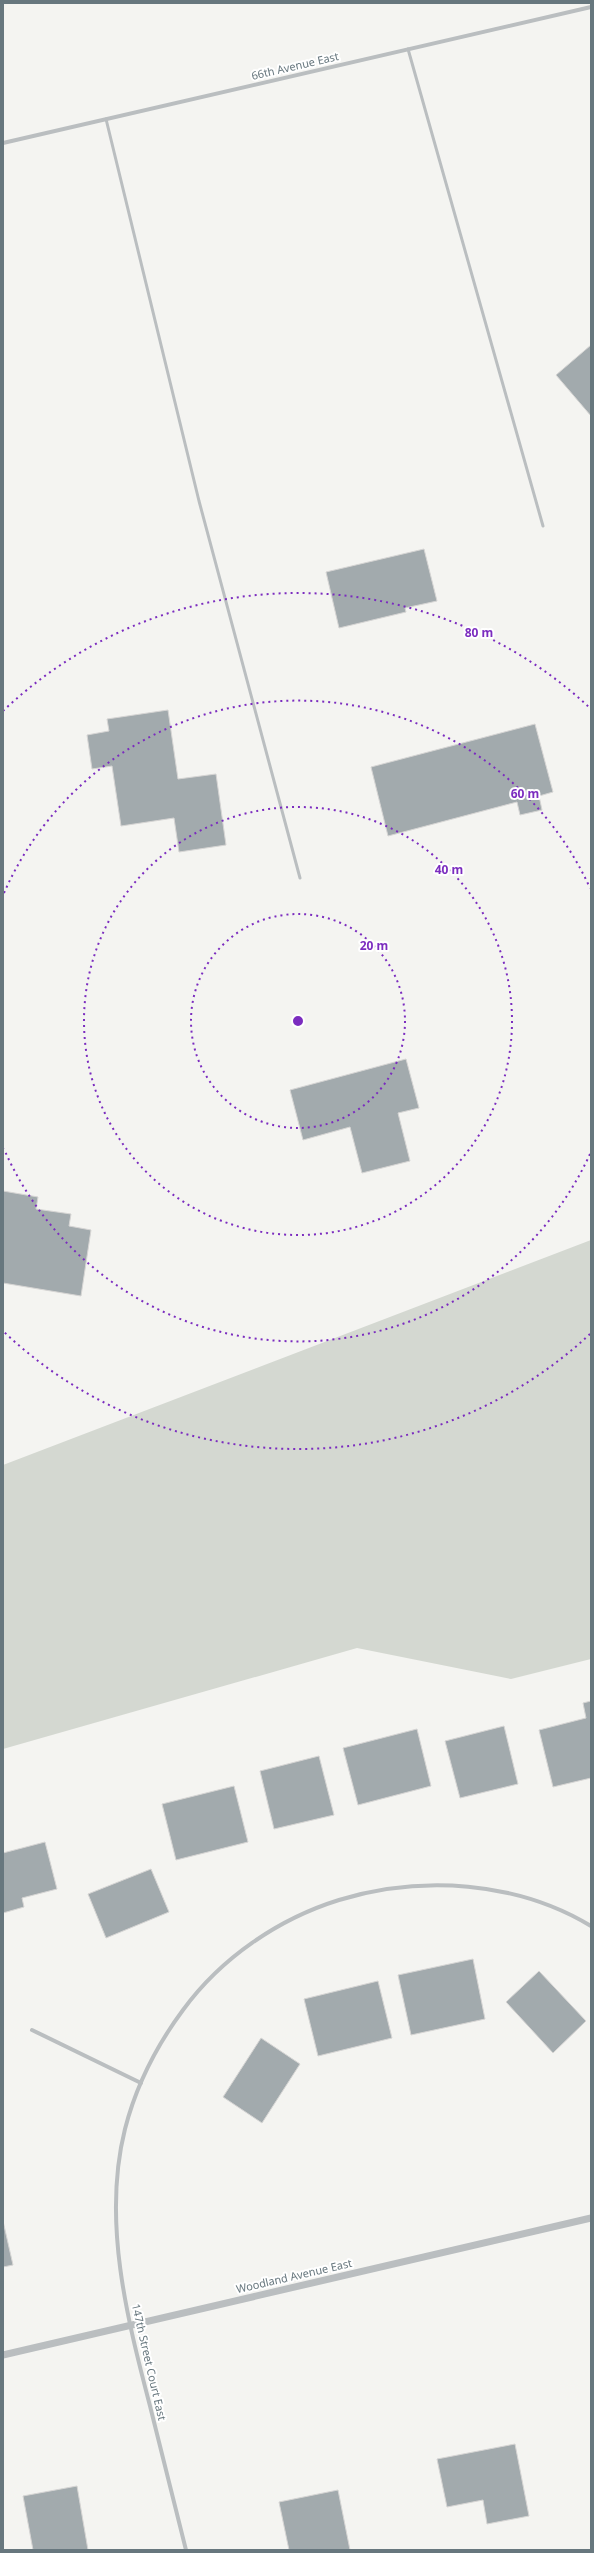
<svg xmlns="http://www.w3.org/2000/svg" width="594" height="2553" viewBox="0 0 594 2553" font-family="'Noto Sans',sans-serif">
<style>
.green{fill:#d4d8d1}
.building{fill:#a2aaad;stroke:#d6d5d4}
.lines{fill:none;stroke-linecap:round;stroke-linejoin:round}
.service{stroke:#babec0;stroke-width:3}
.minor{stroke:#babec0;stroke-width:4}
.tertiary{stroke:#babec0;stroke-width:7}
.ring{fill:none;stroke:#7b2cbf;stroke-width:2;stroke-dasharray:2 4}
.labels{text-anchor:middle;stroke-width:4;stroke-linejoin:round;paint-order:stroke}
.street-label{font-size:11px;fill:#67777e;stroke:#fff}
.centre{fill:#7b2cbf;stroke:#fff;stroke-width:2}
.ring-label{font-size:12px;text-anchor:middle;font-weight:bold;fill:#7b2cbf;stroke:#fff;stroke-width:4;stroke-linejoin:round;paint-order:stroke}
</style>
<rect width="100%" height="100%" fill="#f4f4f1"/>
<polygon class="green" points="591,1240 591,1659 511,1679 357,1648 3,1749 3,1465"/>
<g class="building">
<polygon points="591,345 591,416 556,375"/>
<polygon points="424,549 437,601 405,608 406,612 339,628 326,572"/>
<polygon points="168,710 178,779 216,774 226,845 179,852 174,818 121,826 112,766 92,769 87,735 109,731 107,719"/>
<polygon points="535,724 553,792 539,796 542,810 520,815 517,802 388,836 371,767"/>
<polygon points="406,1059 419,1108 398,1113 410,1161 362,1173 350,1127 303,1140 290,1090"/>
<polygon points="3,1191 38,1197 36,1209 71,1214 69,1226 91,1230 81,1296 3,1283"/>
<polygon points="591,1701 591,1778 553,1787 539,1730 586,1718 583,1703"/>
<polygon points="504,1726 518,1784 460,1798 445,1741"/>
<polygon points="417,1729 431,1786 358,1805 343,1748"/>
<polygon points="319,1756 334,1815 274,1829 260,1771"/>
<polygon points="234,1786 248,1842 176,1860 162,1804"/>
<polygon points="45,1842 57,1889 22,1898 24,1907 3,1913 3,1853"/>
<polygon points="151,1869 169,1912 106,1938 88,1894"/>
<polygon points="473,1959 485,2019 411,2035 398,1975"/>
<polygon points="539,1971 586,2021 553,2053 506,2002"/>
<polygon points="378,1981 392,2038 318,2056 304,1999"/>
<polygon points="261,2038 300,2064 262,2123 223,2097"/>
<polygon points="3,2221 13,2265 3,2267"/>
<polygon points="515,2444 529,2516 487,2524 483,2500 447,2507 437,2459"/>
<polygon points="77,2486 88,2550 33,2550 23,2496"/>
<polygon points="338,2490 350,2550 289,2550 279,2502"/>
</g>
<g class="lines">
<g class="service">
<polyline points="408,49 543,526"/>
<polyline points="106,119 199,501 300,878"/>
</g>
<g class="minor">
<polyline points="3,143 591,7"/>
<polyline points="32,2030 141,2083"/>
<path d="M186 2550C174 2502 162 2454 150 2406 127 2318 102 2220 125 2129 136 2086 157 2045 183 2010 221 1958 278 1919 339 1900 421 1875 517 1881 591 1926"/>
</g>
<polyline class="tertiary" points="3,2355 591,2218"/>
</g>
<g class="ring">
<circle cx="298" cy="1021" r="107"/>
<circle cx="298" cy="1021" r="214"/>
<path d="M590 1154A321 321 0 0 1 4 1149M4 893A321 321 0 0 1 590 888"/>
<path d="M590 1334A428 428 0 0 1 3 1331M3 711A428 428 0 0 1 590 708"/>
</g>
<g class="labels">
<g class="street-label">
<text transform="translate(295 66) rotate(-13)" y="4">66th Avenue East</text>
<text transform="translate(294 2276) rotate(-13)" y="4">Woodland Avenue East</text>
<text transform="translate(149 2362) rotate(77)" y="4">147th Street Court East</text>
</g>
</g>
<circle cx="298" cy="1021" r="6" class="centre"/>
<g class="ring-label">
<text x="479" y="637">80 m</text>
<text x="525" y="798">60 m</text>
<text x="449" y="874">40 m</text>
<text x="374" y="950">20 m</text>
</g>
<rect width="594" height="2553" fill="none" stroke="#67777e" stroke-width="8"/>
</svg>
